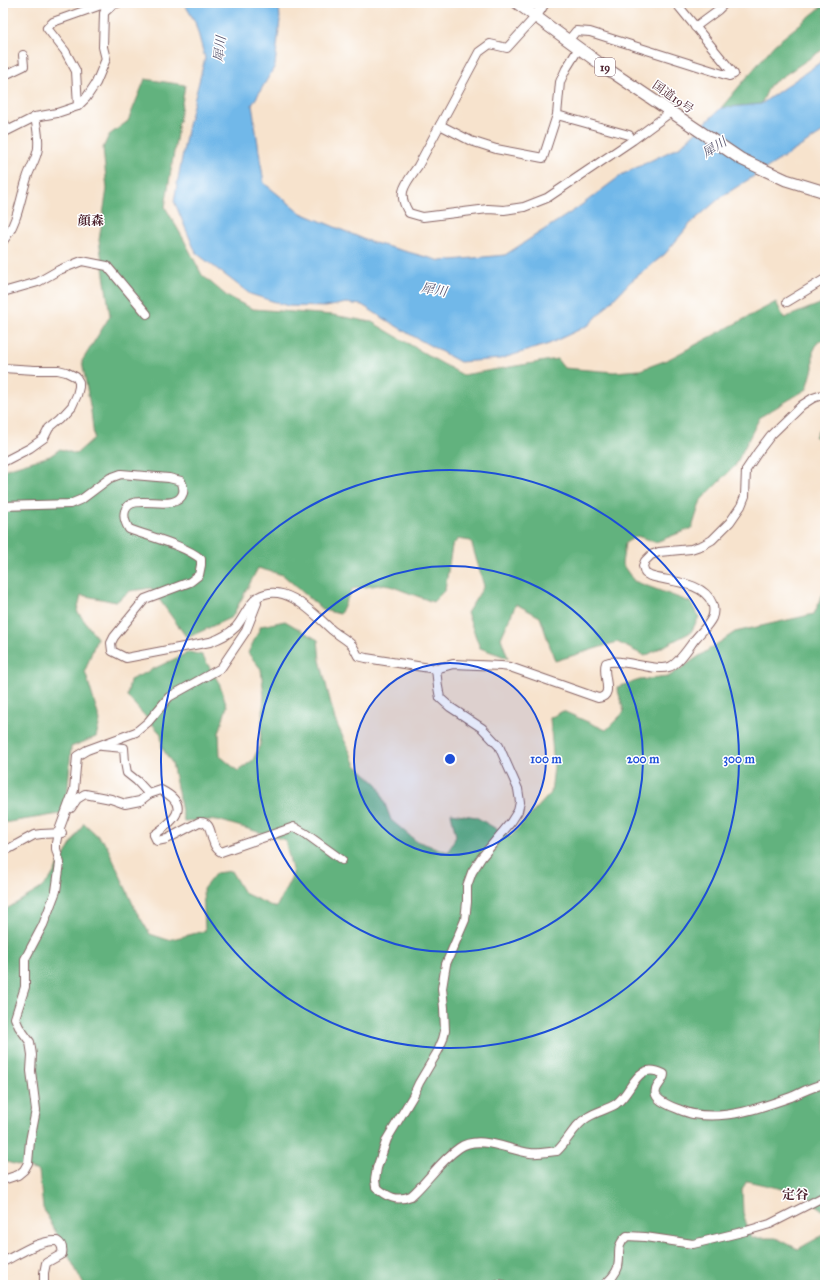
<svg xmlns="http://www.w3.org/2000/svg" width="828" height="1288" viewBox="0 0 828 1288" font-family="'IM FELL Great Primer','Noto Serif JP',serif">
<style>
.forest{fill:#62b27e;stroke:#566854}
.water{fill:#71b8e9;stroke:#5e6c8a}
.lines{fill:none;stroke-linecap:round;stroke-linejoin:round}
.minor-casing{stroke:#876464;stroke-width:10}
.major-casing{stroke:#876464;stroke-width:12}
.highway-casing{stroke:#876464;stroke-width:13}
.minor{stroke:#fff;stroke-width:8}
.major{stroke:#fff;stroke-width:10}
.highway{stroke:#fff;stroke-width:11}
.ring{fill:none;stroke:#1d4ed8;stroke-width:2}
.labels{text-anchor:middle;stroke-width:3;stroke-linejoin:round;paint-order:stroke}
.shield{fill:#fff;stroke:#80626b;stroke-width:1}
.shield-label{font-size:11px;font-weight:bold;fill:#4a1f2b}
.street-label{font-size:12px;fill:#4a1f2b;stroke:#fff}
.water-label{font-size:13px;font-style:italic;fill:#58556e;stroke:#fff}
.neighbourhood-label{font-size:13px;font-weight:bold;fill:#4a1f2b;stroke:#fff}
.centre{fill:#1d4ed8;stroke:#fff;stroke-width:2}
.ring-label{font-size:12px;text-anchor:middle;font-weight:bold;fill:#1d4ed8;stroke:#fff;stroke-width:3;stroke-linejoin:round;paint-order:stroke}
</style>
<rect width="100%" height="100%" fill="#fff"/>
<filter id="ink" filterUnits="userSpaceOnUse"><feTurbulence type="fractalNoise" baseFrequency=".025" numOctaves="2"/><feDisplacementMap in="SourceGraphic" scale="8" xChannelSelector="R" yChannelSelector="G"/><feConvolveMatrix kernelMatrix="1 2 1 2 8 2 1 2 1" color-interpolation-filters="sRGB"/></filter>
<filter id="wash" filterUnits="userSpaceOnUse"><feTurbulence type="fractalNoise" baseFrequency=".012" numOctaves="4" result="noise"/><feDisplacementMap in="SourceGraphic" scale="16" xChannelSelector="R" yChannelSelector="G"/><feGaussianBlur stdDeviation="0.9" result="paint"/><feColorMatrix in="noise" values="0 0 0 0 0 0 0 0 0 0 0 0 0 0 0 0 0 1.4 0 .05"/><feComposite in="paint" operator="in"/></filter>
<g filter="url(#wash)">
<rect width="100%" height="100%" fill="#f7e3cd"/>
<g class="forest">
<polygon points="825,4 825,48 770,85 761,104 721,108 774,45"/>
<polygon points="145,79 185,85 165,207 183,238 202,275 228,297 253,309 333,315 372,322 436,360 463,375 557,359 564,368 614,372 640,370 667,360 776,302 784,318 825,302 825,340 818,342 813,352 813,368 807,389 760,417 735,466 701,500 692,528 656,542 637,536 625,543 622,564 634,581 690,602 699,617 691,632 645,656 617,642 555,661 540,617 516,604 501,638 508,658 480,648 467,613 484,586 471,541 458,539 452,546 445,590 433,602 385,584 352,589 340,614 323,610 283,575 258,568 232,617 187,638 151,588 130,591 116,602 81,595 77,611 97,638 85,671 100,721 96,737 71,747 66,813 3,823 3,470 50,456 60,449 76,454 94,438 91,411 82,361 110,316 99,240 107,189 103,148 109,135 128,121"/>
<polygon points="825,422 825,442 815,437 821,425"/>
<polygon points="825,589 825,1213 805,1194 747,1181 742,1189 743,1213 751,1238 776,1238 798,1249 825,1234 825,1285 84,1285 43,1208 39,1171 3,1161 3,911 40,889 50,879 84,823 106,844 136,911 150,934 168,940 205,931 203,889 216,873 231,871 244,893 276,908 293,874 285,840 218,820 184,821 172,763 162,748 161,734 127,696 130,680 189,652 202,655 219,683 227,706 219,733 220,756 238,771 253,760 260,745 264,696 261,669 248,653 261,626 285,621 318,640 320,660 335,720 356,765 378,785 391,820 416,841 448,852 456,836 451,813 476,817 510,837 551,793 554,767 550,718 563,711 606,730 624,712 617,687 640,680 668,677 735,632 814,614"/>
</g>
<polygon class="water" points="184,3 279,3 280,20 275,66 252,105 264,183 301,213 371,242 441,261 505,255 576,209 623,174 681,146 721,108 761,104 825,59 825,131 721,197 690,224 665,254 630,282 589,325 549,344 500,359 460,362 409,334 362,305 346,303 326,307 288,306 250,294 196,253 174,201 188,125 205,58 195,22"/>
</g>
<g filter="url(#ink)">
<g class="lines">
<g class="minor-casing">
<g id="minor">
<path d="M536 16 507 48 490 44 479 52 418 166C405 185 396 192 409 213L423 217 488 209 504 210 524 207 547 198 633 140 671 112"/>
<polyline points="695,27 718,10 725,3"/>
<polyline points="568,41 576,31 590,32 729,76 734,74 676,3"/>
<polyline points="3,76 24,66 23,55"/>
<polyline points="78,106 76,71 65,51 47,28 53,22 101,5 108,9"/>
<polyline points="557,115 629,135"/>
<polyline points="3,121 8,130"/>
<polyline points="440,125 471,141 496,149 543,158 557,115 560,82 566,69 579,48"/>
<polyline points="3,133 35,117"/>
<path d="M3 241C18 223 20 199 27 178 30 168 37 158 38 148 39 138 37 127 35 117L57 113 78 106 86 98 96 83 106 59 103 47 104 13 113 4 118 3"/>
<polyline points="3,292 38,282 59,270 82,261 107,266 147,314"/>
<polyline points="787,302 825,279"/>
<polyline points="3,368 35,370 58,370 66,372 76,377 79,382 79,387 77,395 72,406 61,418 49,428 44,438 30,448 3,462"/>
<path d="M3 506 70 504 82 499 110 478 121 474 169 478 181 481C183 485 184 489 183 493 176 515 131 490 125 511 123 517 126 524 129 529 150 537 184 545 201 559V565L199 575 190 582 145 599 114 637 111 643 112 651 126 658 210 642C219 639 229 634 236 627 244 618 248 604 258 597 285 581 314 614 332 630 338 635 346 639 352 645 354 648 356 652 358 656L366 658 436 669 453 664 501 666 510 667 598 698C616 696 601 674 606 663 619 657 652 672 669 667 679 664 690 645 696 638 701 632 708 626 712 618 714 613 714 608 712 603 703 581 669 582 650 576L645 573 643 566 645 561 651 555 659 552 691 549 703 545 712 540 730 522 741 506 745 496 746 470 758 452 771 435 802 405 813 398 825 394"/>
<path d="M436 669 438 687 440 698 450 707 482 728 499 746 502 753 518 789 520 802 518 811 511 822 481 858 472 872 467 886V902L465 920 446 964 442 988 444 1008 445 1031 443 1039 438 1051 419 1083 413 1096 387 1139 377 1168 375 1180 376 1187C388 1197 396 1202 411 1196 428 1181 440 1161 459 1148 479 1134 508 1150 530 1153 538 1154 548 1152 557 1151 568 1141 574 1125 588 1117 596 1112 608 1109 616 1104 634 1091 635 1060 664 1074 664 1082 653 1087 656 1095 658 1101 672 1107 678 1109 683 1111 688 1113 693 1114 726 1120 760 1108 791 1097 803 1092 812 1086 825 1084"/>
<path d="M102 746 124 748 125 762 127 773 137 781 149 794 161 790C192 806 174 821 154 835L157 841 167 839 199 822C216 821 207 844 221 852L294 827 306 834 342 860"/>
<polyline points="71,808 77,799 85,794 111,799 125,804 140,801 149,794"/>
<polyline points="3,852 34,835 41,834 62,833"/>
<polyline points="3,1180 18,1175 24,1170 28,1163 30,1141 36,1110 31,1071 32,1055 30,1042 19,1027 15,1018 25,987 25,959 43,925 56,891 60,863 56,849 56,843 58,833 74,790 77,756 87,750 136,732 148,722 169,697 221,668 246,631 257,603 256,598"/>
<path d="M3 1262C19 1254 39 1240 57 1241 62 1244 63 1249 62 1254L46 1263 44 1273V1285"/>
<polyline points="495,1285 498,1284 504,1285"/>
<path d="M604 1285C610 1280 616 1274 618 1267 621 1254 615 1246 627 1236L645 1237 693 1244 746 1231 770 1224 825 1196"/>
</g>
</g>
<g class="major-casing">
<polyline id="major" points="536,16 544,3"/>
</g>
<g class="highway-casing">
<polyline id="highway" points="517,3 606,68 741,159 786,180 825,192"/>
</g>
<use href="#minor" class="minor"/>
<use href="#major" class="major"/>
<use href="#highway" class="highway"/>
</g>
</g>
<circle cx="450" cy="759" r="96" fill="#1d4ed8" fill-opacity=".12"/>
<g class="ring">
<circle cx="450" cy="759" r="96"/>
<circle cx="450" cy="759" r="193"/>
<circle cx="450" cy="759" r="289"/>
</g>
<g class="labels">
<rect class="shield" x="595" y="58" width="20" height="18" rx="3"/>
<g class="shield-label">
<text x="605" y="71">19</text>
</g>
<g class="street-label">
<text transform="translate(673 97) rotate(35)" y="4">国道19号</text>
</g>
<g class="water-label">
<text transform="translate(219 49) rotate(-83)" y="5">犀川</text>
<text transform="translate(714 147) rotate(-33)" y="5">犀川</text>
<text transform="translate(434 289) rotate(10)" y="5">犀川</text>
</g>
<g class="neighbourhood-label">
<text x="91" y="225">顔森</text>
<text x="795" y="1199">定谷</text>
</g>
</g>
<circle cx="450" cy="759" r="6" class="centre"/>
<g class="ring-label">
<text x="546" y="763">100 m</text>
<text x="643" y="763">200 m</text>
<text x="739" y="763">300 m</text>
</g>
<rect width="828" height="1288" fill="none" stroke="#fff" stroke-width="16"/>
</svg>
